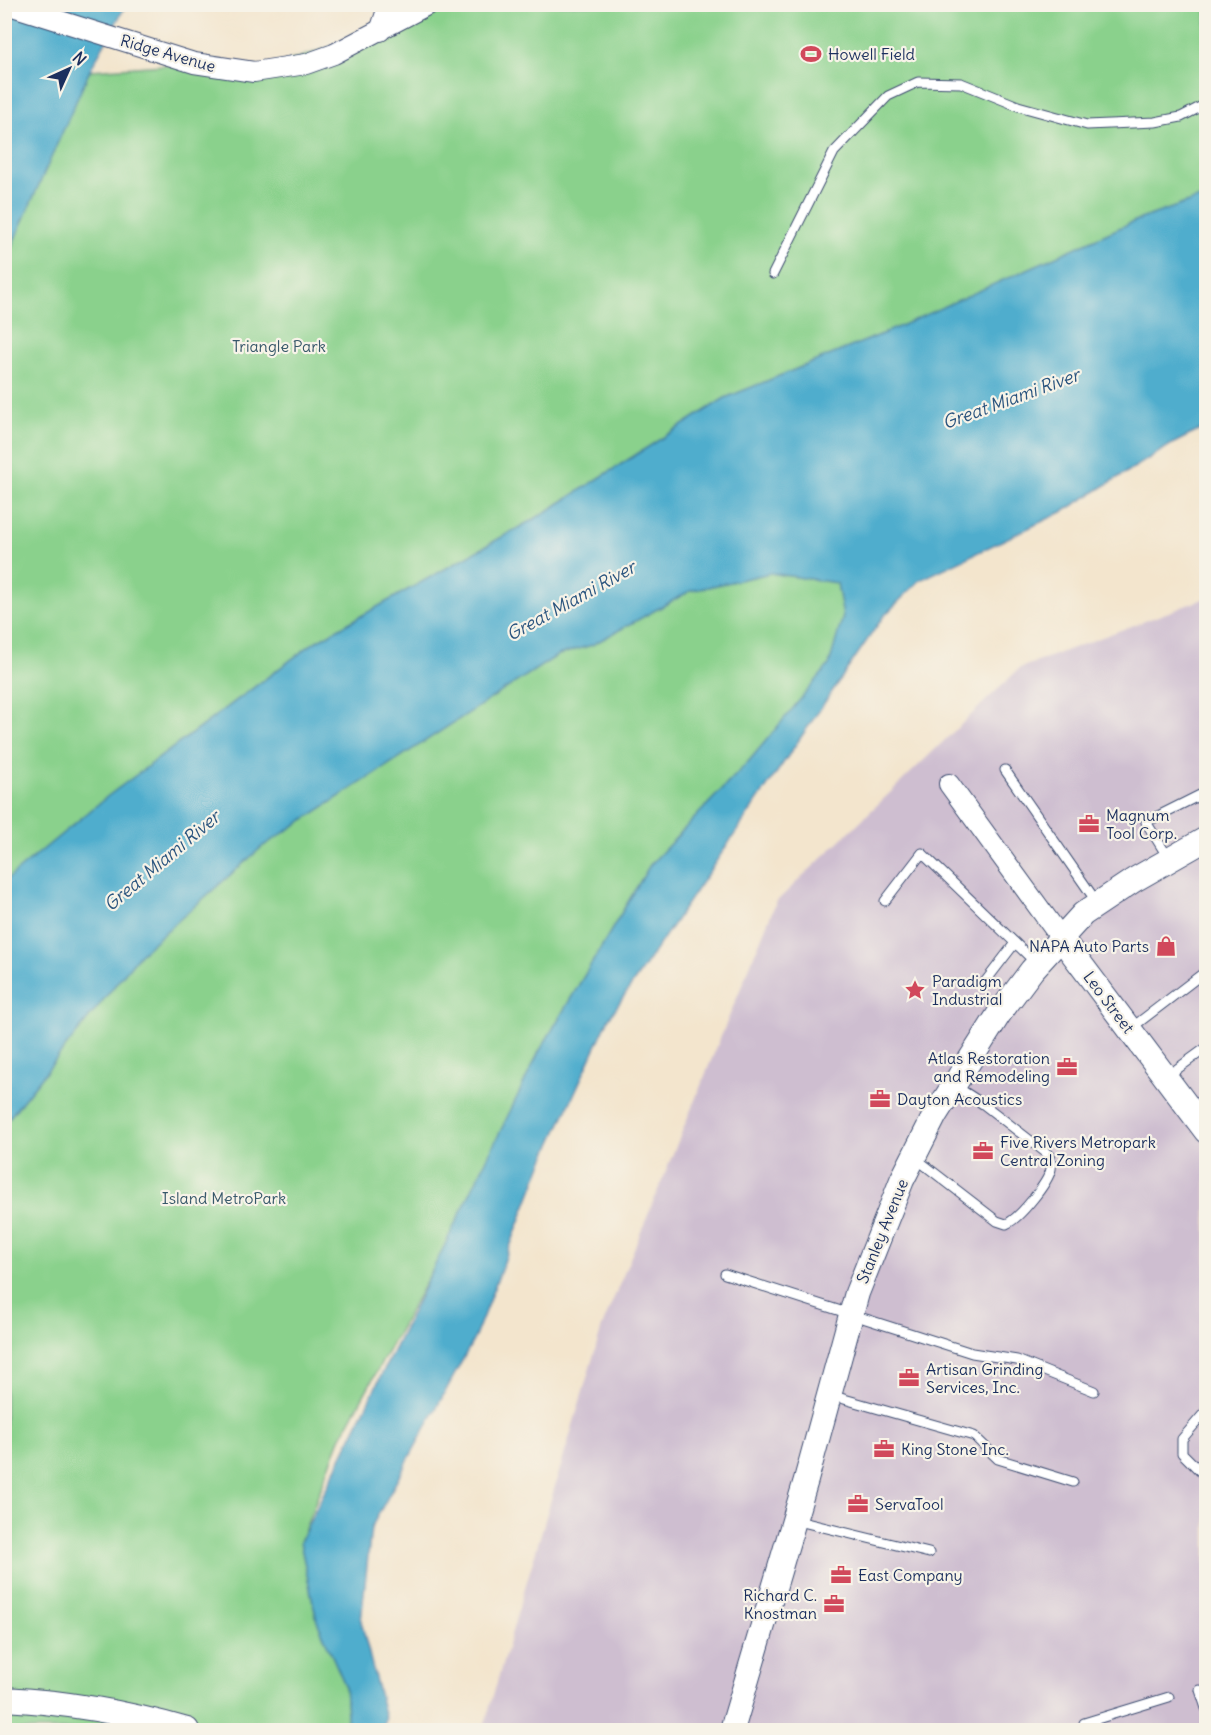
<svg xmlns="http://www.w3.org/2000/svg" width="1211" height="1735" viewBox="0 0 1211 1735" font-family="Delius,sans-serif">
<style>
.industrial{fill:#cebed0}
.green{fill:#8ad18c;stroke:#528075;stroke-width:1.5}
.water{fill:#4fadcd;stroke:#356e96;stroke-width:1.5}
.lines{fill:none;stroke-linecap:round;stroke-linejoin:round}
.service-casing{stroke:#3b4a6f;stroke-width:11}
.minor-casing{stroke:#3b4a6f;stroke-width:22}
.tertiary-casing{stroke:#3b4a6f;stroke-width:26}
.service{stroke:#fff;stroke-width:9}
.minor{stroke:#fff;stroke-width:20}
.tertiary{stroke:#fff;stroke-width:24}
.labels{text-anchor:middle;stroke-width:4.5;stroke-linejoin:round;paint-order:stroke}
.street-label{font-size:16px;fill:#1b2f5e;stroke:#f7f3e8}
.poi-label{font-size:16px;fill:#1b2f5e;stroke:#f7f3e8;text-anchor:start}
.park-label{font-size:16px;fill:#37586a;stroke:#f7f3e8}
.water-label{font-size:18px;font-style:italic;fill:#2b557f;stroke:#f7f3e8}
</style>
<rect width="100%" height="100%" fill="#f7f3e8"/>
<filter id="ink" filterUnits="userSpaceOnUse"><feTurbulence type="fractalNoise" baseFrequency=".0167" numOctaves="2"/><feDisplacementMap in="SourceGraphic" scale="12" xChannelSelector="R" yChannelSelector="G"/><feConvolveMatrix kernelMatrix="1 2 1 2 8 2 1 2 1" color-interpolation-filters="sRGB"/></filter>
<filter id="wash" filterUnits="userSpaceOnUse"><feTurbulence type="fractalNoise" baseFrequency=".008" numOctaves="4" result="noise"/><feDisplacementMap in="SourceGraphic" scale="24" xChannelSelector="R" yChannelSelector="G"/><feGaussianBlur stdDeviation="1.35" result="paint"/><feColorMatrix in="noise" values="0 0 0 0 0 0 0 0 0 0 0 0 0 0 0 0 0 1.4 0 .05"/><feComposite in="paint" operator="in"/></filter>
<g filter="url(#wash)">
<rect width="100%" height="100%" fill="#f3e5cd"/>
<polygon class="industrial" points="1206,598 1206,1730 483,1730 602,1327 776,902 1020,668"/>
<g class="green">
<polygon points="389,5 1206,5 1206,196 1135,221 885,333 725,398 543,514 315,642 108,796 5,881 5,261 90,70 194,63 254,72 380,31"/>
<polygon points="770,573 837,583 843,616 830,665 749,761 650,865 539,1052 446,1245 340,1439 300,1542 317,1621 345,1685 348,1730 5,1730 5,1123 139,955 263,846 558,655 592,645 690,591"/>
</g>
<g class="water">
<polygon points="5,5 126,5 90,70 5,261"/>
<polygon points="1206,196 1206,427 1172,444 1064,511 920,580 883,617 609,1018 542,1164 475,1337 371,1528 361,1621 385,1718 383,1730 348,1730 345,1685 317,1621 300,1542 539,1052 650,865 749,761 829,665 843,616 837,583 770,573 690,591 592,645 558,655 263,846 139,955 5,1123 5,881 108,796 315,642 543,514 725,398 885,333 1135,221"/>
</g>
</g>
<g filter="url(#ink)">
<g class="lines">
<g class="service-casing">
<g id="service">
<polyline points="773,274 834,152 888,96 918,82 961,83 1018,106 1087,125 1155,122 1181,117 1206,104"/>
<polyline points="1005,770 1098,904"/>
<polyline points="1169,859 1146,822 1206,792"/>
<polyline points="885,901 922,853 1036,963"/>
<polyline points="985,982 1015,943"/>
<polyline points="1130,1029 1206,971"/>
<polyline points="1166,1077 1206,1048"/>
<path d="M914 1157 997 1221 1006 1224C1019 1219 1048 1183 1051 1169 1052 1164 1050 1159 1049 1155L983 1104 955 1086"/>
<polyline points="725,1274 972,1353 1017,1360 1094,1391"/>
<polyline points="830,1395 974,1436 998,1459 1073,1482"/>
<polyline points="1206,1411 1182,1439 1182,1453 1206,1477"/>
<polyline points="794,1520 929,1553"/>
<polyline points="1200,1690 1206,1708"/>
<polyline points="1086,1730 1084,1723 1169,1697"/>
</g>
</g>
<g class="minor-casing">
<g id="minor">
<polyline points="6,4 194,63 254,72 306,64 334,54 429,4"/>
<polyline points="380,31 389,4"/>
<polyline points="949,784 1061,938"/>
</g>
</g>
<g class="tertiary-casing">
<g id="tertiary">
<polyline points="1061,938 1206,1131"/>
<path d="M4 1699C67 1702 128 1713 187 1730"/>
<polyline points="732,1730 806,1480 857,1293 902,1180 935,1115 999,1014 1032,970 1083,914 1134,880 1206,839"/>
</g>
</g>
<use href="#service" class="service"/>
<use href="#minor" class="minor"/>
<use href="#tertiary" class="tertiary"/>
</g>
</g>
<defs>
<g id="stadium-bare" transform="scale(1.62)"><path d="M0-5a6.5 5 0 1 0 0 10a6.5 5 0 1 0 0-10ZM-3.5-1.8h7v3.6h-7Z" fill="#d1495b" stroke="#f7f3e8" stroke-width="2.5" paint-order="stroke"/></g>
<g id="office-bare" transform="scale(1.62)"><path d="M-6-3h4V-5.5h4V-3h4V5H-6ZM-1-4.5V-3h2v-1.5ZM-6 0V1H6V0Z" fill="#d1495b" stroke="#f7f3e8" stroke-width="2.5" paint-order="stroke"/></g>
<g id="shop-bare" transform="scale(1.62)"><path d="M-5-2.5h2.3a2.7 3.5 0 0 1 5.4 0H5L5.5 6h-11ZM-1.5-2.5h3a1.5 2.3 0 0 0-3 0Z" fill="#d1495b" stroke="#f7f3e8" stroke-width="2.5" paint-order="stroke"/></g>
<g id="sight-bare" transform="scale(1.62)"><path d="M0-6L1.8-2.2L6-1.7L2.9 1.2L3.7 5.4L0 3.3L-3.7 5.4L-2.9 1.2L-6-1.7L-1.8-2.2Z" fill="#d1495b" stroke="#f7f3e8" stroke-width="2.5" paint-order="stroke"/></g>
</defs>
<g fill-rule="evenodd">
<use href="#stadium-bare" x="811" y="54"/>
<use href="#office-bare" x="1089" y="824"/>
<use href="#shop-bare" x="1166" y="946"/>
<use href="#sight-bare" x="915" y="990"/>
<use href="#office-bare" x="1067" y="1067"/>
<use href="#office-bare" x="880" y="1099"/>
<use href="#office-bare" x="983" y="1151"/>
<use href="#office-bare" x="909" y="1378"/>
<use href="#office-bare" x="884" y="1449"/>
<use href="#office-bare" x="858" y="1504"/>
<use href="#office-bare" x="841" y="1575"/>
<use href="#office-bare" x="834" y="1604"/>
</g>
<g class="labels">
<g class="street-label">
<text transform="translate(168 53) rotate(16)" y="6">Ridge Avenue</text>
<text transform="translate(1109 1002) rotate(53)" y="6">Leo Street</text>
<text transform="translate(882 1231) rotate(-68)" y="6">Stanley Avenue</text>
</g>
<g class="poi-label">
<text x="828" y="60">Howell Field</text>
<text x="1106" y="821">Magnum<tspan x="1106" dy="18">Tool Corp.</tspan></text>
<text x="1149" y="952" text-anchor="end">NAPA Auto Parts</text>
<text x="932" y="987">Paradigm<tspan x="932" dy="18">Industrial</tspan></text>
<text x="1050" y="1064" text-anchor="end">Atlas Restoration<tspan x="1050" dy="18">and Remodeling</tspan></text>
<text x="897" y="1105">Dayton Acoustics</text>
<text x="1000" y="1148">Five Rivers Metropark<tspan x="1000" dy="18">Central Zoning</tspan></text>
<text x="926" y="1375">Artisan Grinding<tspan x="926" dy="18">Services, Inc.</tspan></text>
<text x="901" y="1455">King Stone Inc.</text>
<text x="875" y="1510">ServaTool</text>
<text x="858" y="1581">East Company</text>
<text x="817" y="1601" text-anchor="end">Richard C.<tspan x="817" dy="18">Knostman</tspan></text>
</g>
<g class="park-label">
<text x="279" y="352">Triangle Park</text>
<text x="224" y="1204">Island MetroPark</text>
</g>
<g class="water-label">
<text transform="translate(1011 399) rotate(-20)" y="6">Great Miami River</text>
<text transform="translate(571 601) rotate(-29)" y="6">Great Miami River</text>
<text transform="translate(162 861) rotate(-40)" y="6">Great Miami River</text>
</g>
</g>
<rect width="1211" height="1735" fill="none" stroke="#f7f3e8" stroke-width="24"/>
<g transform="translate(69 69) rotate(45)" stroke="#f7f3e8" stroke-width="4.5" paint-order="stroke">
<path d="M0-4.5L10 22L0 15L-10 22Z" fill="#1b2f5e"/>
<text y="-9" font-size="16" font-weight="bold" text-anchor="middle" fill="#1b2f5e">N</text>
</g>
</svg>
